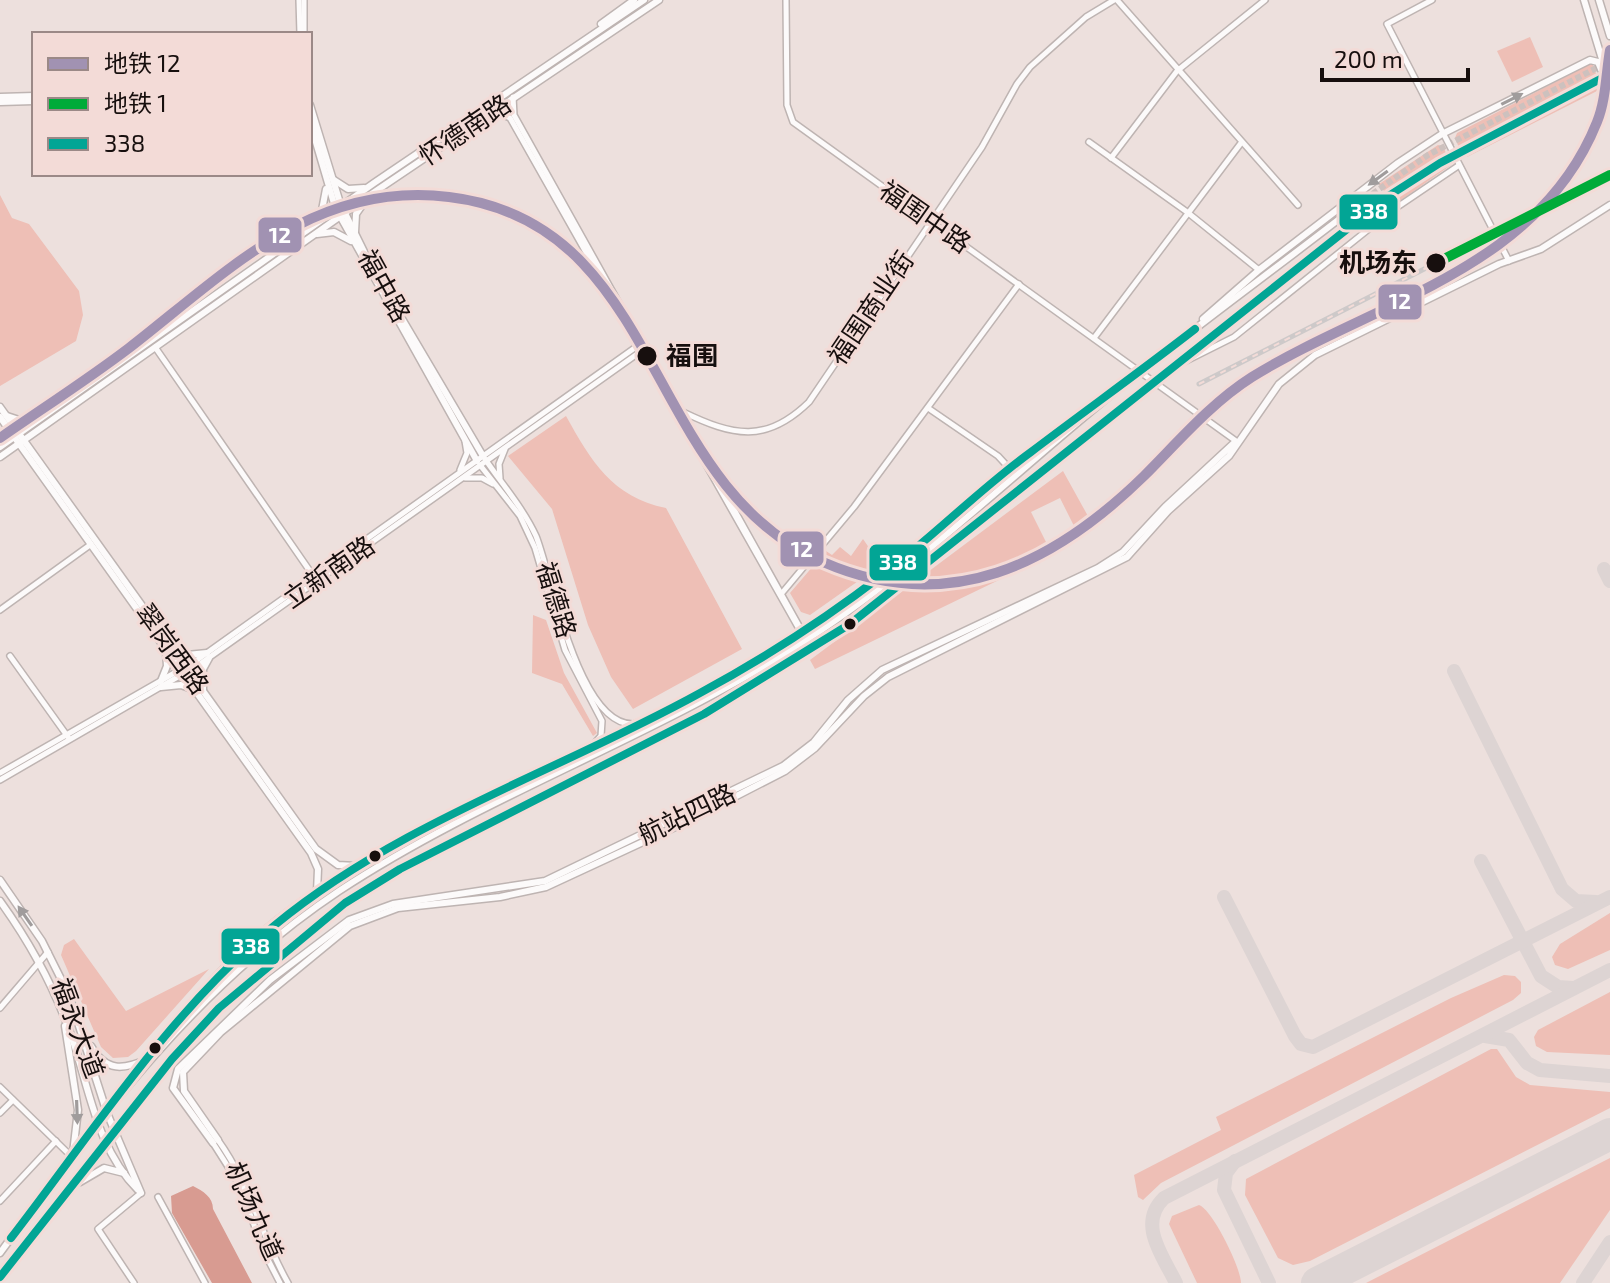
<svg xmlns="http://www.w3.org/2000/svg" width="1610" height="1283" viewBox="0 0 1610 1283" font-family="'Exo 2','Noto Sans SC',sans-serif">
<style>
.green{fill:#eebfb6;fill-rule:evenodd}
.water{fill:#d89b91}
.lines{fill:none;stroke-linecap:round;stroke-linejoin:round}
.taxiway{stroke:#ddd4d3;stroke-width:14}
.runway{stroke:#ddd4d3;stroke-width:32}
.major-tunnel{stroke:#cdc1be;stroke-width:6;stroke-dasharray:6 3;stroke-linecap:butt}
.minor-casing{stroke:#beb4b2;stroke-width:8}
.major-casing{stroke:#beb4b2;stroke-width:9}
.minor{stroke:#fcfafa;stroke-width:5}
.major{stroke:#fcfafa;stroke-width:6}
.rail-casing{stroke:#cdc9c9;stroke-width:5}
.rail{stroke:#f3dbd7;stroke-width:2;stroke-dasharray:6;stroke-linecap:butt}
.bus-1-casing{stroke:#f3dbd7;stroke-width:14}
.bus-1{stroke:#02a595;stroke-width:8}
.metro-1-casing{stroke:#f3dbd7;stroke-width:16}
.metro-2-casing{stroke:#f3dbd7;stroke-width:16}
.metro-1{stroke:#a192b2;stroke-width:10}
.metro-2{stroke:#00ab39;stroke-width:10}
.oneway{fill:#a09c9c}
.stop-dot{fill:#170f0e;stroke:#f3dbd7;stroke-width:3}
.labels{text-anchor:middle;stroke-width:6;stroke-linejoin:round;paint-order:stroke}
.street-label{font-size:26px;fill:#170f0e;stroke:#f3dbd7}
.stop-label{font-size:26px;font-weight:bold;fill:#170f0e;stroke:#f3dbd7;text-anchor:end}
.line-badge{stroke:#f3dbd7;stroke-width:3}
.badge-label{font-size:22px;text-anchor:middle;font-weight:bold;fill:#fff}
</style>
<rect width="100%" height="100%" fill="#ede0dd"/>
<g class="green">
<polygon points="1530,37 1543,67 1512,82 1497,51"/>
<polygon points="1592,63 1601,86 1599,90 1467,157 1462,155 1455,138 1457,133"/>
<polygon points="1438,145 1443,146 1451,165 1394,205 1379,184"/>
<polygon points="0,195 12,218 29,224 79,291 83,315 76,341 0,386"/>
<path d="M566 416C591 461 612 497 666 508L742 649 633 709 611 677 588 625 552 509 508 456Z"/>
<path d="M1063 471 1094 527 1059 551 815 669 810 660ZM1060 498 1078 534 1049 548 1031 512Z"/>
<polygon points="863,539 881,565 810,615 801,612 790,593 826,551 832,555 840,547 851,556"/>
<polygon points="533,615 546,620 564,673 597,733 593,736 562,684 532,673"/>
<polygon points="1610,913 1610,950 1568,969 1555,965 1552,957 1560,944"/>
<polygon points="74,939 126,1011 209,969 136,1051 128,1057 113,1058 101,1047 61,955 64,945"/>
<polygon points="1504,975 1515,976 1521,982 1521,993 1513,1000 1161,1183 1143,1200 1138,1197 1134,1175 1221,1130 1216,1117 1451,998"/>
<polygon points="1610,992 1610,1055 1547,1052 1536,1046 1534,1037 1538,1030"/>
<polygon points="1491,1049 1497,1049 1516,1077 1530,1085 1610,1092 1610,1108 1310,1261 1293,1265 1278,1258 1245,1195 1246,1179"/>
<polygon points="1610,1158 1610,1210 1560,1283 1366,1283"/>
<path d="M1199 1205C1212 1209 1241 1268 1241 1283H1197L1169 1224 1172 1216Z"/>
</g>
<path class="water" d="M193 1186C203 1191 213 1197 213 1209L252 1283H212L172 1213 171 1196Z"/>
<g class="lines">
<g class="taxiway">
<polyline points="1604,569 1610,581"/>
<polyline points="1454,671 1562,889 1576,901 1596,902"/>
<polyline points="1481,861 1541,976 1558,987 1573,988"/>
<polyline points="1224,897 1295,1036 1301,1044 1313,1047 1610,897"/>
<polyline points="1485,1036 1509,1040 1527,1063 1540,1070 1610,1076"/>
<polyline points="1235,1161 1226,1173 1224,1190 1269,1283"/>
<path d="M1176 1283C1163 1256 1137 1224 1164 1198L1610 970"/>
<polyline points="1583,1283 1610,1242"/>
</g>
<polyline class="runway" points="1317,1283 1610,1134"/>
<g class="major-tunnel">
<polyline points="1365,199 1428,155 1610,61"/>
<polyline points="1373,209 1440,163 1610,74"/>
</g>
<g class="minor-casing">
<g id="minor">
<polyline points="299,0 300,34"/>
<polyline points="304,0 304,34"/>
<polyline points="786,0 787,105 793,122 1236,441"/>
<polyline points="1117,0 1298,205"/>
<polyline points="1432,0 1387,24 1509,261"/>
<polyline points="513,97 514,115 808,642"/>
<polyline points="494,111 510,118 811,650"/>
<polyline points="1089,142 1187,212 1259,270"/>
<polyline points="1111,158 1177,71 1265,0"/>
<polyline points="1094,338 1241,143"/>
<polyline points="155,347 314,577"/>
<polyline points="1182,363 1234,337 1390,212 1458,166"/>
<polyline points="928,408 998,456 1010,469"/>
<path d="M683 412C733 436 766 444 809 402L982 147 1017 84 1030 67 1086 17 1114 0"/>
<path d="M485 459C502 484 523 508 536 536 552 575 580 738 640 723"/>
<polyline points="480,465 520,516 535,548 565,650 602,721 601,736 592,746"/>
<polyline points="460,470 467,453 465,441"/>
<polyline points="465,478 482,478 493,484"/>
<polyline points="500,478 499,464 505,449"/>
<polyline points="782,593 854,507 1019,284"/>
<polyline points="0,610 90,545"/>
<polyline points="10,656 68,737"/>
<polyline points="0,773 197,660 643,342"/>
<polyline points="0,780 200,664 647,347"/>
<polyline points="0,1008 48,952"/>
<polyline points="0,1087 72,1157"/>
<polyline points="0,1113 13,1100"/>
<path d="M218 1140C250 1184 261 1236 288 1283"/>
<polyline points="213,1143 239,1184 264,1252 280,1283"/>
<polyline points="158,1197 205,1283"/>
<polyline points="0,1201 56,1141"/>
<polyline points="134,1283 98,1229 141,1193"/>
</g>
</g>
<g class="major-casing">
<g id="major">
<polyline points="1584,0 1605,69"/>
<polyline points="1599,0 1610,36"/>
<polyline points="601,24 634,0"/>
<polyline points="0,97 34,96"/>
<polyline points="0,102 34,101"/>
<polyline points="310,105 340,203 372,268 483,456"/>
<polyline points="310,122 335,207 477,461"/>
<polyline points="334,180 348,189 364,188"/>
<polyline points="313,222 322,210 326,189"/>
<polyline points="355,232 356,214 365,201"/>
<polyline points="317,234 334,232 351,241"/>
<polyline points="1203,319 1259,270 1398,163 1442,134 1590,60 1598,62 1610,91"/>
<polyline points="0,407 316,849 338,865 356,866"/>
<polyline points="7,416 22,421 39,418"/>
<polyline points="0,417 311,853 318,869 317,892"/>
<polyline points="0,447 374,183 644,0"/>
<polyline points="0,457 373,193 659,0"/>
<polyline points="176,651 187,655 207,653"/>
<polyline points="161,681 167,666 166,652"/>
<polyline points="161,687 181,685 192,689"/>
<polyline points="203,689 203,669 209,658"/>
<polyline points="0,880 42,941 69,995 107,1113 141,1193"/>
<path d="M0 901C31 944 55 988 72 1038 90 1091 97 1149 138 1190"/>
<path d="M184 1016C303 850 533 790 702 692 764 656 828 617 885 573 949 524 1007 468 1074 422"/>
<polyline points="65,1026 78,1110 73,1153"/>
<path d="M91 1046C106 1072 123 1070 148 1059"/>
<polyline points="218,1140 184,1091 183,1072 221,1032 350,926 398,908 500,897 546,887 684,823 785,771 815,748 864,696 888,677 1127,557 1168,511 1229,456 1279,384 1315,355 1499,264 1541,249 1610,205"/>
<polyline points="213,1143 173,1088 178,1069 270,980 349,920 393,904 545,881 783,766 814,742 848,700 882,670 1098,568 1123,552 1165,507 1234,443"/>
<polyline points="80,1182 104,1168 124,1173"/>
<path d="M0 1253C101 1116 195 987 339 891 488 793 660 736 809 638 912 571 1001 486 1095 408 1183 335 1276 269 1365 199"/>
<polyline points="0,1277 172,1059 219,1008 281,953 345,903 400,869 704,714 850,624 1373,209"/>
</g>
</g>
<use href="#minor" class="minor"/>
<use href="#major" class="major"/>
<g class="rail-casing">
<polyline id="rail" points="1199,384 1436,263"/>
</g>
<use href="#rail" class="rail"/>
<g class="bus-1-casing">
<g id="bus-1">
<path d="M11 1238C93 1132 171 1010 275 925 400 822 559 771 700 693 763 659 828 617 885 573 935 535 980 489 1031 452 1085 411 1141 371 1195 329"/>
<polyline points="0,1277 172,1059 219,1008 345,903 400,869 704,714 850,624 1390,195 1440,163 1610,74"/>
</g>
</g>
<use href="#bus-1" class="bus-1"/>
<g class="metro-1-casing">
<path id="metro-1" d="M0 438C43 408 87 380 129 348 227 272 314 180 449 197 666 223 641 483 823 562 949 617 1054 564 1144 476 1178 442 1211 403 1252 377 1375 301 1538 270 1597 122 1606 100 1606 73 1610 50"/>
</g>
<g class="metro-2-casing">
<polyline id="metro-2" points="1436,263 1610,175"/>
</g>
<use href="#metro-1" class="metro-1"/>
<use href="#metro-2" class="metro-2"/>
</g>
<defs><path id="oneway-solid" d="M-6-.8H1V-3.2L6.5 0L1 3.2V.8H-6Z" transform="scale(2)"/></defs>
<g class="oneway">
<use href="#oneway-solid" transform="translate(1512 99) rotate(-27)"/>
<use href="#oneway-solid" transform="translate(1378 178) rotate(144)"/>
<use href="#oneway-solid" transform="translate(25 916) rotate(-125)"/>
<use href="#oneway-solid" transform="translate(77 1112) rotate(88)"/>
</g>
<g class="stop-dot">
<circle cx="1436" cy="263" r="11"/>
<circle cx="647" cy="356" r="11"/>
<circle cx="850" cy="624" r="7"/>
<circle cx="375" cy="856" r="7"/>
<circle cx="155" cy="1048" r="7"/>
</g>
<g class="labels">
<g class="street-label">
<text transform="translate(465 130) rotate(-34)" y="9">怀德南路</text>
<text transform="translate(925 217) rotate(35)" y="9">福围中路</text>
<text transform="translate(384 286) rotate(61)" y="9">福中路</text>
<text transform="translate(871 308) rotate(-56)" y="9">福围商业街</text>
<text transform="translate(329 572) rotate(-35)" y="9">立新南路</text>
<text transform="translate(556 600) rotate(73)" y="9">福德路</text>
<text transform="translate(172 649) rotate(54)" y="9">翠岗西路</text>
<text transform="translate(687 814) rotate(-26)" y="9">航站四路</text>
<text transform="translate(78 1028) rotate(70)" y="9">福永大道</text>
<text transform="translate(254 1211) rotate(66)" y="9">机场九道</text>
</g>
<g class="stop-label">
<text x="1417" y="272">机场东</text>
<text x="666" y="365" text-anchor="start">福围</text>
</g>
</g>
<g class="line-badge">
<rect x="1338" y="193" width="61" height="38" rx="8" fill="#02a595"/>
<rect x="257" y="216" width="46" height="38" rx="8" fill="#a192b2"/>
<rect x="1377" y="283" width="46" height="38" rx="8" fill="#a192b2"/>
<rect x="779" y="530" width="46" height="38" rx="8" fill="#a192b2"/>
<rect x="868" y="543" width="61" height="39" rx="8" fill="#02a595"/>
<rect x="220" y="927" width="61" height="39" rx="8" fill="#02a595"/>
</g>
<g class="badge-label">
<text x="1369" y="219">338</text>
<text x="280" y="243">12</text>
<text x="1400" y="309">12</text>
<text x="802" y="557">12</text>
<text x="898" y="570">338</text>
<text x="251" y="954">338</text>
</g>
<rect x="32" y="32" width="280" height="144" fill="#f3dbd7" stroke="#9b8987" stroke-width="2"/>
<rect x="48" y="58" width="40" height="12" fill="#a192b2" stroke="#9b8987" stroke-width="2"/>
<text x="104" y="72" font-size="24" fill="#170f0e">地铁 12</text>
<rect x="48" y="98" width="40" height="12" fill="#00ab39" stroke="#9b8987" stroke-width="2"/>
<text x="104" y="112" font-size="24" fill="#170f0e">地铁 1</text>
<rect x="48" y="138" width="40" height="12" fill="#02a595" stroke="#9b8987" stroke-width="2"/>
<text x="104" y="152" font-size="24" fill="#170f0e">338</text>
<path d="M1322 68v12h146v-12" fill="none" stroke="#170f0e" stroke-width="4"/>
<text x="1334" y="68" font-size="24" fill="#170f0e" stroke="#f3dbd7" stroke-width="6" paint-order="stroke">200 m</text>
</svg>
